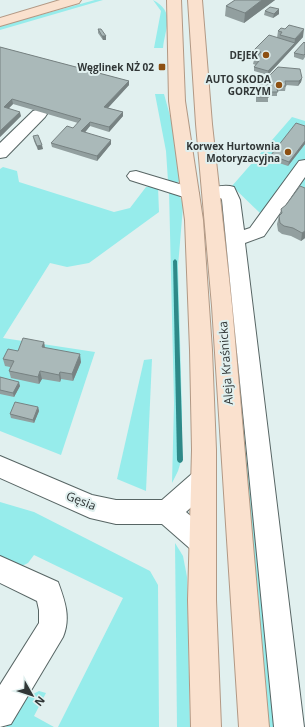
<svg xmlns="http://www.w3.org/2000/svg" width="305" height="727" viewBox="0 0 305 727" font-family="'Open Sans',sans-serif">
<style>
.green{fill:#96eceb}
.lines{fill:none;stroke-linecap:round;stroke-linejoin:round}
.stream{fill:#2e8988;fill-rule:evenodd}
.minor-casing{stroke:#576564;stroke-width:2}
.major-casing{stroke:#b29884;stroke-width:2}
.minor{fill:#fff;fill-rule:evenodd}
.major{fill:#fae1ce;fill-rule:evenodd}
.wall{fill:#929f9f}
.shaded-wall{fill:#778282}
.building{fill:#aab9b9;stroke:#778282}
.poi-dot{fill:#8d5012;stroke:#e1f0ef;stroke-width:1.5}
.labels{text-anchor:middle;stroke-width:4;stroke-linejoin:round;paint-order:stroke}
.far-poi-label{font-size:10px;font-weight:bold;fill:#313737;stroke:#e1f0ef;text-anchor:end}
.street-label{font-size:12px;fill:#313737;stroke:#e1f0ef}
</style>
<rect width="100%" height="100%" fill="#e1f0ef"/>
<g class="green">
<polygon points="95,0 103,0 0,30 0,26"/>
<path d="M153 0C176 12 165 28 163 48H154L161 11Z"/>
<polygon points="155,94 164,94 172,123 180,181 176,183 168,181 166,151"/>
<polygon points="292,117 305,121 305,194 284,188 260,213 232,186"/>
<polygon points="3,167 17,171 19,182 114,212 130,208 146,187 158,187 159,212 89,263 67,267 50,263 3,338 95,352 61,455 0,431 0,169"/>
<path d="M169 190C178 194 182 196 183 207L178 266 182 413 181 461 178 471 172 483 174 403Z"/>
<polygon points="222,200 281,727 268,727 228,269 220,201"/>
<polygon points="152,359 146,491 117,479 144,360"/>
<polygon points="0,502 34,512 150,571 158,585 159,727 58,727 123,598 34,555 28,563 22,566 0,556"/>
<polygon points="175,543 183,556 187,577 190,727 177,727"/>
<polygon points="39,691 46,693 34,716 54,727 6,727 25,698"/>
</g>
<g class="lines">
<polygon class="stream" points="175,259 177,261 183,460 182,462 180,463 178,462 177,460 173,261"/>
<g class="minor-casing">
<g id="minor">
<polygon points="39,109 45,111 47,114 45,117 6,157 0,158 0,143 33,111"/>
<path d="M305 160V177L264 236 245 243 304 727H274L222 200 221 198 212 200 206 198 203 194 206 190C215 187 225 184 234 187L240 200 244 230 250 228 299 161Z"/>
<polygon points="136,171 196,189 199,193 196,197 190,199 130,180 127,176 130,172"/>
<polygon points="0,456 92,495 116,500 162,500 194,472 203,469 212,472 215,480 212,488 186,512 212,534 216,543 212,552 203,555 194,552 162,524 116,524 90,518 0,478"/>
<path d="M0 556 58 582C65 601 71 618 63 637L11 724 0 727V685L39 623V610L37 601 0 583Z"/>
</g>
</g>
<g class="major-casing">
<g id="major">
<polygon points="60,0 81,0 79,3 0,26 0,18"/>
<polygon points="167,0 181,0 185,101 203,220 212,350 216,450 216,600 221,727 191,727 188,600 192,450 190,350 185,220 169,101"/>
<polygon points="188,0 202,0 212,124 232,306 269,727 239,727 212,306 196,124"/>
</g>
</g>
<use href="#minor" class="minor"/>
<use href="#major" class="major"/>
</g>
<g class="wall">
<polygon points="235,0 275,0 244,23 225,16 226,6"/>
<polygon points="279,9 279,14 273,18 264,15 265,11"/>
<polygon points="98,29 106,36 106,40 103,40 98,33"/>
<polygon points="278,31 303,37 268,75 254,71 254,67 256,65 253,64 254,60 258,55 254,54 254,50 277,38"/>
<polygon points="305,43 305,57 303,60 294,57 294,53"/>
<polygon points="0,47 129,81 129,85 108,108 123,112 123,116 109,132 90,126 85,132 111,144 97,161 52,147 51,143 73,128 78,123 13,104 8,109 21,116 0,137"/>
<polygon points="278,67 302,78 301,82 298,86 286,85 285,91 277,91 277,96 268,96 268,102 256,102 256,89"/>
<polygon points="305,126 305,144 288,166 270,160 271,155"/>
<polygon points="33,136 43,149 38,150 34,141"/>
<polygon points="300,186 305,238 301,241 291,236 282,234 278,231 277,224 279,216 280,215 281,209 286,205"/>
<polygon points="44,342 45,348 81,362 73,381 61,379 60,382 42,379 39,384 11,378 9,371 10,367 5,366 3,359 18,351"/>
<polygon points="0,377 20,386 14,397 0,394"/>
<polygon points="38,407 39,411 34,423 11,418 10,414"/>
</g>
<g class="shaded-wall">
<polygon points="262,0 275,0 244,23 245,13"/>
<polygon points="279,9 279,14 273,18 274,14"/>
<polygon points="304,29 303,37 294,47 295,39"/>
<polygon points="102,36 106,36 106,40 103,40"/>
<polygon points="295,43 294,47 268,75 268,71"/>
<polygon points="302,78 301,82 298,86 299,81"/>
<polygon points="129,81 129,85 105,111 104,107"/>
<polygon points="12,99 13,104 5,112 4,107"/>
<polygon points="20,112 21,116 0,137 0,131"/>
<polygon points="123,112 123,116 109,132 109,127"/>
<polygon points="90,122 90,126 82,136 81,131"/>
<polygon points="111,140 111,144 97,161 97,156"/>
<polygon points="305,141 305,144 288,166 289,162"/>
<polygon points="42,145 43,149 38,150 37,146"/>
<polygon points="305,231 305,238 301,241 302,233"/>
<polygon points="44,342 45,350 42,347"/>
<polygon points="80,354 81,362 73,381 72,374"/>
<polygon points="40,371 42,379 39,384 38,377"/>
<polygon points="60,372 61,379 60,382 59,375"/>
<polygon points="19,382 20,386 14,397 13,393"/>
<polygon points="38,407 39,411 34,423 33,420"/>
</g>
<g class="building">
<polygon points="235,0 262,0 245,13 226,6"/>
<polygon points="270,7 279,9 274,14 265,11"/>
<polygon points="289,25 304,29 295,39 280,35 282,32 278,31 281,28 285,29"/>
<polygon points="98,29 101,29 106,36 102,36"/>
<polygon points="269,35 295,43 268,71 254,67 259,61 254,60 261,52 254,50"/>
<polygon points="304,42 305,43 305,54 304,55 294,53"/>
<polygon points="0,47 129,81 104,107 123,112 109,127 90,122 81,131 111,140 97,156 51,143 67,126 73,128 81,119 12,99 4,107 20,112 0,131"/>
<polygon points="278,67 300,69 302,78 299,81 285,81 286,86 276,86 278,92 268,92 269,97 257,97 256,89"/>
<polygon points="296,123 305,126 305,141 289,162 271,155"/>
<polygon points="38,135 42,145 37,146 33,136"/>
<polygon points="300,186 305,188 305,231 302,233 293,228 284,226 280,223 279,216 282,213 281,209 286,205"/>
<polygon points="23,338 44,342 42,347 80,354 72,374 60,372 59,375 40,371 38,377 9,371 14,361 3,359 8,349 18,351"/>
<polygon points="0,377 19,382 13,393 0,390"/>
<polygon points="15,402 38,407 33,420 10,414"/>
</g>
<g class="poi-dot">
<circle cx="266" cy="55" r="4"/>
<rect x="158" y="63" width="8" height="8" rx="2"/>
<circle cx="279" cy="85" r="4"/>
<circle cx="288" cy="152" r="4"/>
</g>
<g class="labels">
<g class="far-poi-label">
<text x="258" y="59">DEJEK</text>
<text x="154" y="71">Węglinek NŻ 02</text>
<text x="271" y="83">AUTO SKODA<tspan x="271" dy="12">GORZYM</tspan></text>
<text x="280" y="150">Korwex Hurtownia<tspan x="280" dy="12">Motoryzacyjna</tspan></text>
</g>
<g class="street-label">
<text transform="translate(226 363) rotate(-94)" y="4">Aleja Kraśnicka</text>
<text transform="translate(81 501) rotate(21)" y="4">Gęsia</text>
</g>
</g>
<g transform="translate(32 695) rotate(129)" stroke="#e1f0ef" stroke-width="3" paint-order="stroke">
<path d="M0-3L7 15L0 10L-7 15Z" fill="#313737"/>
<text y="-6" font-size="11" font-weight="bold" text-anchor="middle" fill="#313737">N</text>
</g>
</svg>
